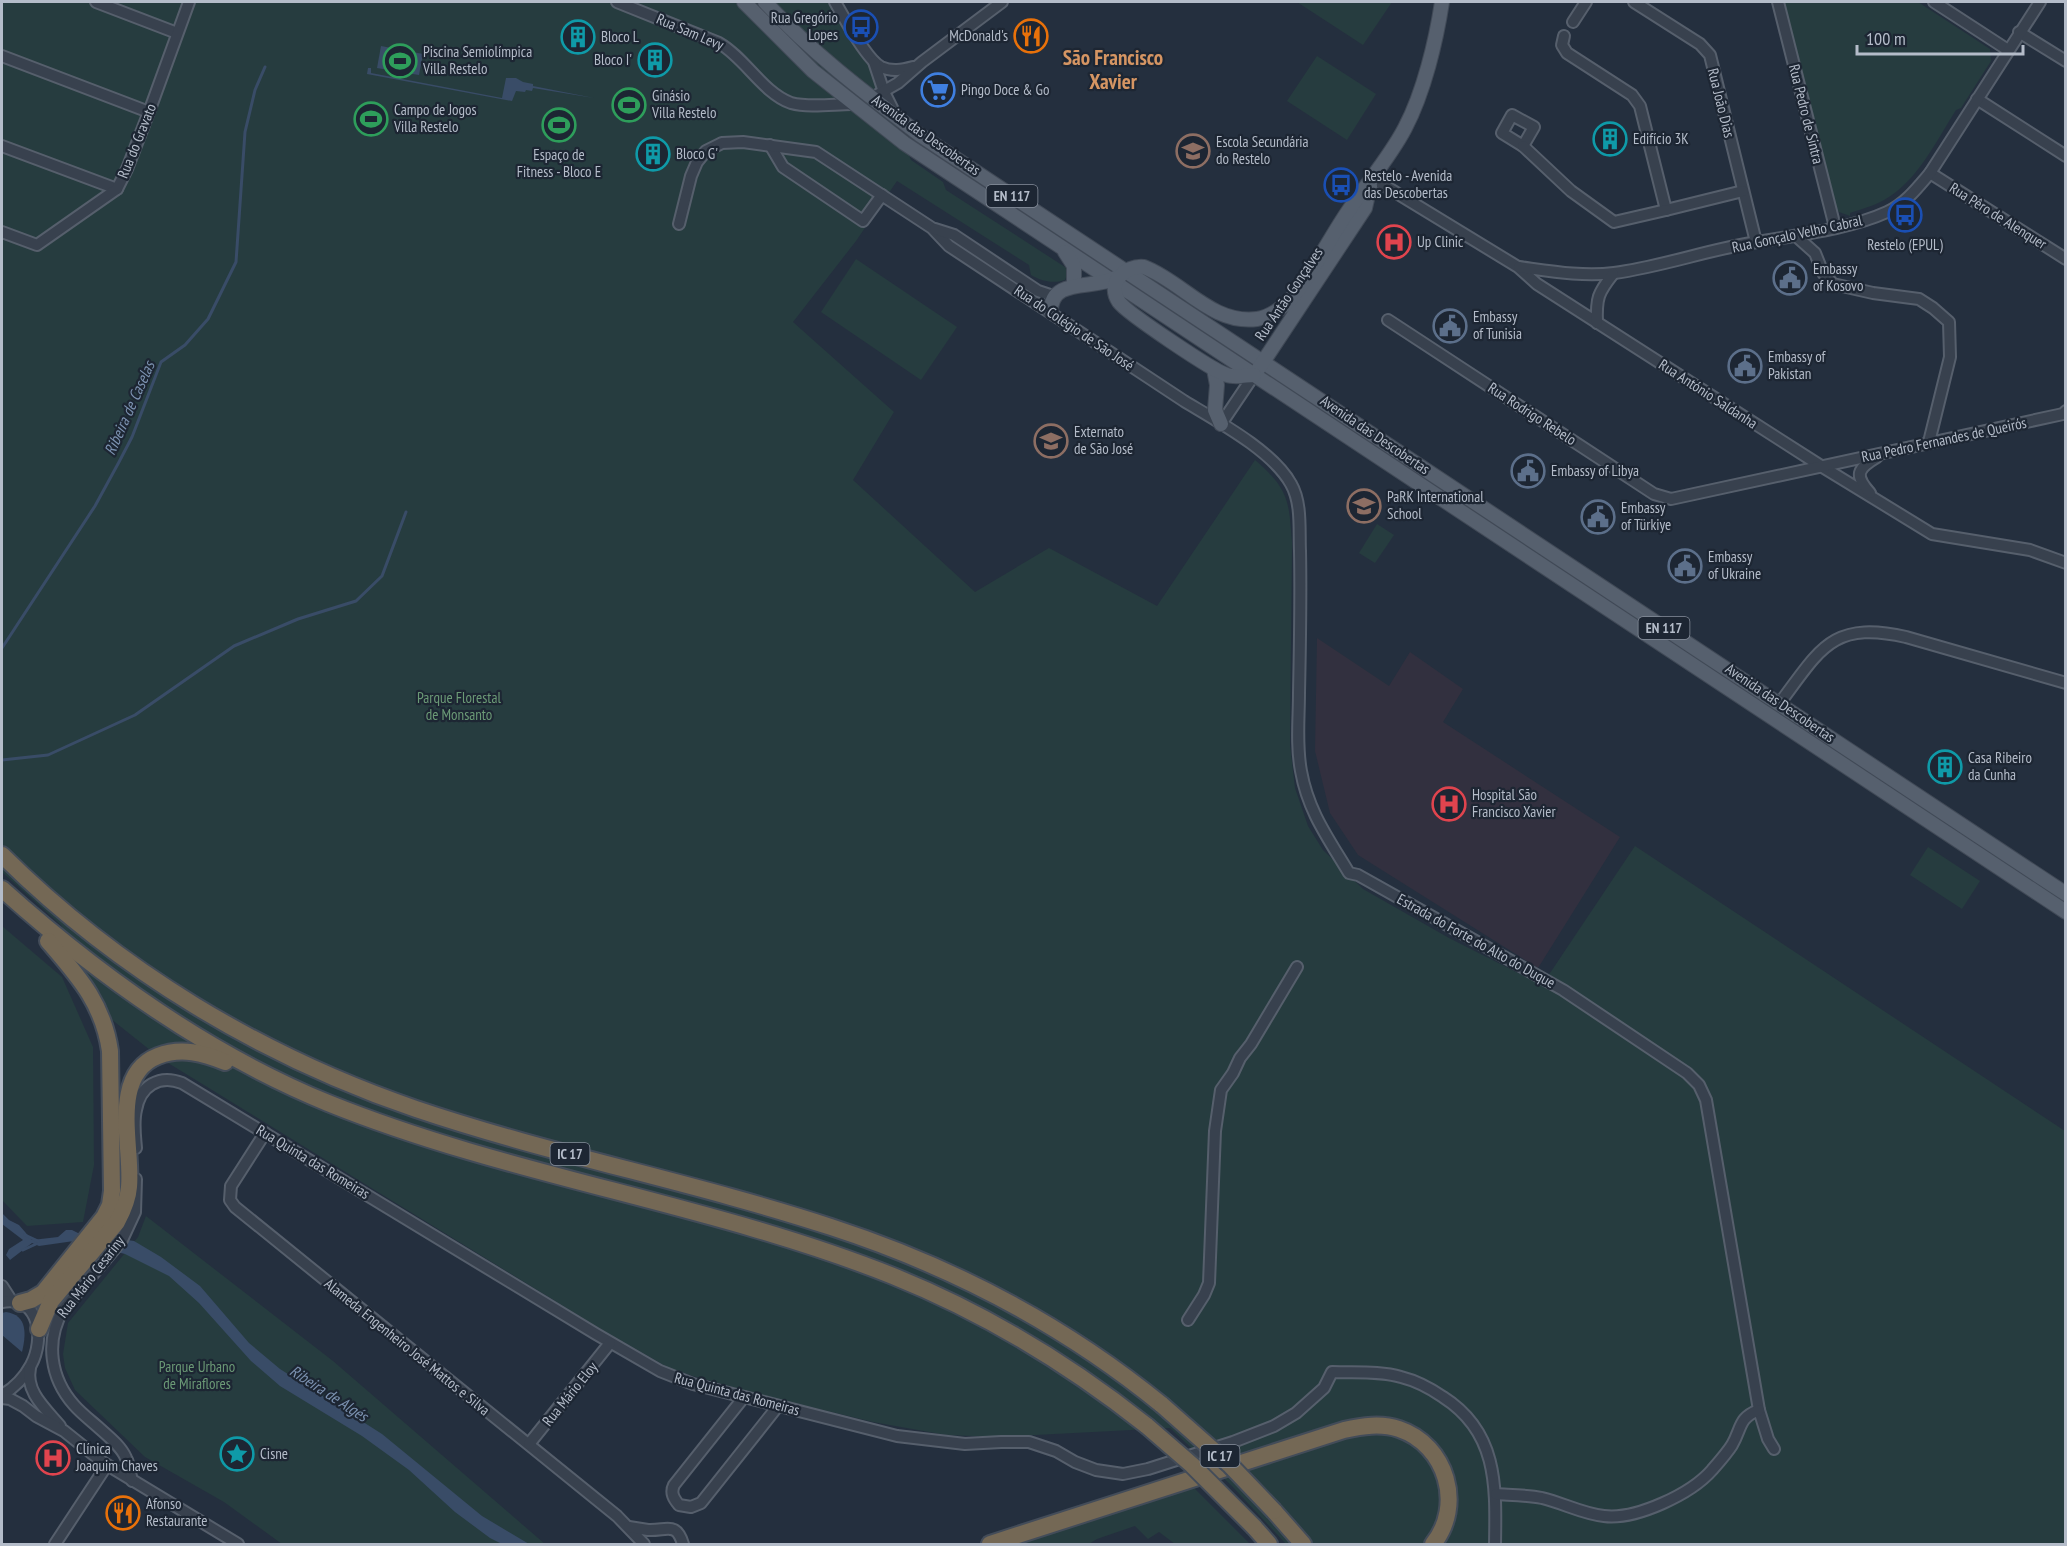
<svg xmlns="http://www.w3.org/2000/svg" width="2067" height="1546" viewBox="0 0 2067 1546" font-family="'PT Sans Narrow',sans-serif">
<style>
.medical{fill:#32303f}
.green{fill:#263c3f}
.water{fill:#394c67}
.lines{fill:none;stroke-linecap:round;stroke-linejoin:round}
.stream{stroke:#394c67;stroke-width:3}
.minor-casing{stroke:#565f6c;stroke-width:14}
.major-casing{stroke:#414a57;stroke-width:16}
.highway-casing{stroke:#434c59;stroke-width:20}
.minor{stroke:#38414e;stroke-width:10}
.major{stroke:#56606e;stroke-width:14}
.highway{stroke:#746855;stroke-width:16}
.highway-bridge-casing{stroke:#434c59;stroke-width:20;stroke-linecap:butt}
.highway-bridge{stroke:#746855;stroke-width:16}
.labels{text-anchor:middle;stroke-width:4.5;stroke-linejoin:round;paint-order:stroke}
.shield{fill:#1d2633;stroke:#878f9c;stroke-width:1.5}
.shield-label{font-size:14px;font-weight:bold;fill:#b4bcc9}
.poi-label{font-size:15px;fill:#b4bcc9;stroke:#1d2633;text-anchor:start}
.street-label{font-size:15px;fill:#b4bcc9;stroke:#1d2633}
.park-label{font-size:15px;fill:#6b9a76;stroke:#1d2633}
.water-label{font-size:16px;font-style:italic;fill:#7c92b1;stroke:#1d2633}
.district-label{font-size:21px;font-weight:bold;fill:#d59563;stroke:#1d2633}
</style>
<rect width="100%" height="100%" fill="#242f3e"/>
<polygon class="medical" points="1317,638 1389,686 1410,652 1463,689 1443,722 1620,837 1538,968 1358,855 1330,813 1315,751"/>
<g class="green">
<path d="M2 2H837L862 45 911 160 943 182 946 190 1065 267 1068 272 1065 280C1053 284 1041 281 1031 275L1029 265 897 181 856 241 793 322 894 412 853 480 975 592 1049 548 1157 606 1255 460C1289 489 1289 501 1292 543L1290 745 1295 788 1308 826 1323 850 1363 889 1449 938 1542 985 1635 846 2065 1131V1544H1286L1231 1485 1170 1428 998 1437 946 1435 873 1422 757 1394 693 1376 669 1368 599 1328 160 1058 106 1015 61 925 2 872Z"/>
<polygon points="1297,2 1392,2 1363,45"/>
<path d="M1784 2H1918L1990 49 1991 61 1961 108 1956 110C1936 141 1918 181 1884 200 1874 206 1861 209 1850 213V216L1839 212 1835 207Z"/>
<polygon points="1317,56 1376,94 1347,140 1287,101"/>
<polygon points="856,259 957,327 921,380 821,312"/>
<polygon points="1377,524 1394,535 1375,563 1359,553"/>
<polygon points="1928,847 1980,881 1962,909 1910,875"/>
<polygon points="2,926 62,977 93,1047 94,1165 83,1222 27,1226 2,1200"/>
<polygon points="146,1216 333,1361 545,1544 282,1544 224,1502 145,1457 75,1390 65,1368 63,1354 68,1323 138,1237"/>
<polygon points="1194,1488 1250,1544 1175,1544 1159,1532 1148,1539 1135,1526 1097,1539 1089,1544 1011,1544"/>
</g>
<g class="water">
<polygon points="381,46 423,54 419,75 377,68"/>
<polygon points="368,68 371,68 371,73 502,98 506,78 516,78 523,82 533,84 533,86 594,98 533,88 532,91 526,90 525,92 516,91 512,101 367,74"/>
<polygon points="2,1213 9,1220 19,1225 32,1240 58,1237 66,1230 72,1230 78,1233 134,1241 161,1257 200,1286 249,1343 280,1369 382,1434 482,1516 529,1544 502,1544 490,1538 455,1512 409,1470 362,1436 280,1386 251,1361 199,1303 169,1276 125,1254 74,1241 39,1246 32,1243 10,1260 6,1255 9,1249 23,1240 2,1224"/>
<path d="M6 1312C28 1315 26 1335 22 1352L2 1335V1313Z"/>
</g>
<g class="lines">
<g class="stream">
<polyline points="2,648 95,506 119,462 132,437 161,362 185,345 208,319 236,262 245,132 255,90 265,67"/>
<polyline points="2,760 48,755 135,715 234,646 298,619 356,601 382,576 406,512"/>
<polyline points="25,1235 38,1241"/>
<polyline points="23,1250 36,1244"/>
</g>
<g class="minor-casing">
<g id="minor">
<polyline points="96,2 177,33"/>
<path d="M617 2 719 43C745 58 763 93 791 103 809 108 834 104 852 104"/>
<path d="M835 2C843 16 867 60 881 67 892 72 902 70 913 67"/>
<polyline points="1634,2 1700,44 1710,55 1756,242"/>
<polyline points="1778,2 1835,227"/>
<polyline points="1934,2 2008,50"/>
<polyline points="1573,22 1586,2"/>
<polyline points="2019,32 2066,61"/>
<polyline points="1564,36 1562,45 1567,53 1632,95 1640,106 1666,210 1743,191"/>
<polyline points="2,56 149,112"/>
<polyline points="874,62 884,92 895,114"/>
<polyline points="870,99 898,83 922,62 1002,2"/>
<polyline points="1977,99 2066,156"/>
<polygon points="1512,115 1534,127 1523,146 1502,133"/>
<polyline points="770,145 783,167 863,221 882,195"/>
<polyline points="2,146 117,189"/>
<polyline points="1523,146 1571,191 1614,222 1666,210"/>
<polyline points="1930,173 2066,259"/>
<polyline points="1372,178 1518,267 1537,284 1821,466 1932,534 2030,550 2066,563"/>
<path d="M679 224 691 176 697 162 706 151 722 143 743 142 816 152 932 228 949 246 1184 401C1217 421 1273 451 1291 484 1302 503 1299 530 1300 551 1301 599 1300 646 1299 693 1299 718 1296 745 1301 771 1308 811 1328 838 1349 873L1358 875 1563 990 1687 1073 1699 1085 1706 1100 1759 1410 1768 1439 1774 1449"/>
<polyline points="935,229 954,235 1038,291 1053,296"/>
<polyline points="2,232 37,245 117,189 127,169 149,112 189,2"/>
<polyline points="1796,236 1815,253 1823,273 1833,284 1873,293 1919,299 1933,308 1949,322 1950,357 1929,442"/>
<path d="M1519 267C1549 271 1583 277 1614 273 1661 267 1710 249 1757 242 1797 235 1850 229 1887 212 1905 204 1918 187 1930 173L2040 2"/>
<polyline points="1388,320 1654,494 1671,499 2063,414 2066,411"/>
<path d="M1597 323C1596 298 1598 293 1613 274"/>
<polyline points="1221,424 1254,375"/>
<path d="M1870 493C1854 475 1857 469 1877 457"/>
<path d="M1779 704C1820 650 1831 620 1906 637L2066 683"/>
<polyline points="265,1133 231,1186 230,1200 235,1207 617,1516 644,1544"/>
<path d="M136 1148C135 1136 133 1122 136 1110 140 1086 159 1074 182 1083L596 1334 660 1371 693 1384 897 1436 965 1444 1001 1442H1029L1056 1451 1075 1462 1096 1470 1123 1474 1148 1469 1233 1442 1274 1426 1296 1413 1324 1388 1332 1372C1355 1373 1380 1371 1401 1377 1417 1381 1430 1388 1443 1397 1498 1432 1496 1486 1495 1544"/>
<polyline points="2,1286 11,1300"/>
<path d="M2 1302C40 1295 45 1339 31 1365 24 1378 14 1388 2 1395"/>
<polyline points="1188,1320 1204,1295 1209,1283 1215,1131 1221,1090 1233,1073 1240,1058 1251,1044 1297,967"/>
<path d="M30 1368C25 1392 46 1409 60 1426"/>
<path d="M744 1397 674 1485C670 1493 674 1499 679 1505L691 1507 701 1503 778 1406"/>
<polyline points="2,1398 10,1399 23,1406 36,1416 64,1431 104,1463 238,1544"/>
<polyline points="529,1444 610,1343"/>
<path d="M132 1481C130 1474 130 1465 126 1458 121 1446 108 1436 98 1427 90 1420 81 1413 74 1405 50 1378 45 1341 63 1310L122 1240 135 1212 136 1179"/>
<path d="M1496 1494C1511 1495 1527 1495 1542 1498 1563 1503 1583 1514 1604 1516 1636 1520 1691 1494 1712 1470 1719 1462 1727 1453 1732 1445 1742 1428 1738 1418 1759 1410"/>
<path d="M629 1527C635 1528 642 1529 648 1530 667 1531 676 1521 683 1544"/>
<polyline points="55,1544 107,1465"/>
</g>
</g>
<g class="major-casing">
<g id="major">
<polyline points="744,2 813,71 904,143 2066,912"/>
<path d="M765 2C812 53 865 93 920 135L2066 894"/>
<polyline points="1065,252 1074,266 1074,286"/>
<path d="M1051 312C1050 277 1093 290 1115 278"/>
<polyline points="1259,368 1365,208 1370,186"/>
<polyline points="1214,369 1217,385 1215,410 1221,424"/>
<path d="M1254 375C1246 375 1235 378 1227 375 1213 371 1127 313 1119 302 1106 283 1125 265 1144 267 1183 282 1212 325 1257 319 1270 317 1284 307 1292 298 1314 271 1329 239 1349 210 1367 183 1390 157 1405 128 1424 92 1436 41 1442 2"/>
</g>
</g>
<g class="highway-casing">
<g id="highway">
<path d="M2 855C118 970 261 1056 416 1109 552 1155 694 1182 831 1227 951 1266 1064 1325 1162 1405"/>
<path d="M2 889C99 976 206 1053 328 1103 511 1177 710 1203 893 1276 985 1313 1070 1365 1147 1426"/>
<path d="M20 1303 31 1300 43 1293 104 1217 110 1205 112 1191 110 1051C103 1003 78 976 48 941"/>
<path d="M39 1329 51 1301 117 1222C123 1211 128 1200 129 1187 133 1148 109 1075 158 1056 181 1047 204 1053 225 1062"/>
<polyline points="1274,1511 1303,1544"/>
<polyline points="1254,1527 1269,1544"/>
<path d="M990 1544 1344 1430C1362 1426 1381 1423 1399 1429 1447 1445 1464 1506 1433 1544"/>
</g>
</g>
<use href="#minor" class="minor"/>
<use href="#major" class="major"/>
<use href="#highway" class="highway"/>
<g class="highway-bridge-casing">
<g id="highway-bridge">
<polyline points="1162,1405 1230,1465 1274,1511"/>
<polyline points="1147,1426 1192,1465 1254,1527"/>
</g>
</g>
<use href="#highway-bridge" class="highway-bridge"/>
</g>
<defs>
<g id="bus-ring" transform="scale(1.725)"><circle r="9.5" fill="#1d2633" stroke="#1a4fb4" stroke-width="1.5"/><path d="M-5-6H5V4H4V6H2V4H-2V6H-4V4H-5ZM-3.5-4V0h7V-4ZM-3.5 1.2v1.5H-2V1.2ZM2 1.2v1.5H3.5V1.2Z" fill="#1a4fb4"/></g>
<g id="restaurant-ring" transform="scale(1.725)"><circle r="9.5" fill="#1d2633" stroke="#e8710a" stroke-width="1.5"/><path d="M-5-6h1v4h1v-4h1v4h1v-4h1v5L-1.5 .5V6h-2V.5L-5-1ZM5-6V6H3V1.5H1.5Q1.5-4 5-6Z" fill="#e8710a"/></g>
<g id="building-ring" transform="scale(1.725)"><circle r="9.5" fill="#1d2633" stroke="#0f9aa8" stroke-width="1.5"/><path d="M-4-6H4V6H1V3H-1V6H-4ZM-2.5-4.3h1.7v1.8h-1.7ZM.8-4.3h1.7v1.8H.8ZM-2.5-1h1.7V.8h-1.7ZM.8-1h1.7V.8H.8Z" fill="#0f9aa8"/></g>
<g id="stadium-ring" transform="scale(1.725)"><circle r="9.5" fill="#1d2633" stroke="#2e9e5b" stroke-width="1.5"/><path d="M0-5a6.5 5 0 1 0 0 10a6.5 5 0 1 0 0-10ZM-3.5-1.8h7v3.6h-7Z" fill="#2e9e5b"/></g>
<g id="supermarket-ring" transform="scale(1.725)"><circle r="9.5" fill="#1d2633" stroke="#3f7fe0" stroke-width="1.5"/><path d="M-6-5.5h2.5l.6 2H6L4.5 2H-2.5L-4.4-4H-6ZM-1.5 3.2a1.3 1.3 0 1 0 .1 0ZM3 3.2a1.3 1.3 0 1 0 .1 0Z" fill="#3f7fe0"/></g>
<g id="school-ring" transform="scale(1.725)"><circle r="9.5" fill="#1d2633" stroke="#8d6e63" stroke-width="1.5"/><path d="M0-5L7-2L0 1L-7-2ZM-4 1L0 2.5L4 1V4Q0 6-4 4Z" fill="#8d6e63"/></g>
<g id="hospital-ring" transform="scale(1.725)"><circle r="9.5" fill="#1d2633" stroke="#e0444e" stroke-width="1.5"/><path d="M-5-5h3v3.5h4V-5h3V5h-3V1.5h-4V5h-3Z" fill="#e0444e"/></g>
<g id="civic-ring" transform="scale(1.725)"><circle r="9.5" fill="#1d2633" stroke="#5c6f8a" stroke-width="1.5"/><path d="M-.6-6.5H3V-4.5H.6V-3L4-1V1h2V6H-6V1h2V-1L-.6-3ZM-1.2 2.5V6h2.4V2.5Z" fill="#5c6f8a"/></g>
<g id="sight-ring" transform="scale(1.725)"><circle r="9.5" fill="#1d2633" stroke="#0f9aa8" stroke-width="1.5"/><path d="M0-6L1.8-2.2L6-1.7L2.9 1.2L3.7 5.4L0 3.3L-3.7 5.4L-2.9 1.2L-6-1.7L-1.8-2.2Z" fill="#0f9aa8"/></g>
</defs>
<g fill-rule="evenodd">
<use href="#bus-ring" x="861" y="27"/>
<use href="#restaurant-ring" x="1031" y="36"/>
<use href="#building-ring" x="578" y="37"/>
<use href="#building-ring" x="655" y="60"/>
<use href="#stadium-ring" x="400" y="61"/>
<use href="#supermarket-ring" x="938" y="90"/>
<use href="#stadium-ring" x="629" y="105"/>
<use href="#stadium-ring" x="371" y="119"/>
<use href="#stadium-ring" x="559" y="125"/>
<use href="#building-ring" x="1610" y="139"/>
<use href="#school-ring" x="1193" y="151"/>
<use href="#building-ring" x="653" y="154"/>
<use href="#bus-ring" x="1341" y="185"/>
<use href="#bus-ring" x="1905" y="215"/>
<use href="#hospital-ring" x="1394" y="242"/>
<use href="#civic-ring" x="1790" y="278"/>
<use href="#civic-ring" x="1450" y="326"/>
<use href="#civic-ring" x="1745" y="366"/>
<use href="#school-ring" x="1051" y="441"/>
<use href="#civic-ring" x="1528" y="471"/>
<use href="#school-ring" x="1364" y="506"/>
<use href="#civic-ring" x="1598" y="517"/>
<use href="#civic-ring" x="1685" y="566"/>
<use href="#building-ring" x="1945" y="767"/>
<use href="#hospital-ring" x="1449" y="804"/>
<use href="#sight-ring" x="237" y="1454"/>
<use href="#hospital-ring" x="53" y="1458"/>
<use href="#restaurant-ring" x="123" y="1513"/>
</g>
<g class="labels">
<g class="shield">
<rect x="986.5" y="185" width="51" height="22" rx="4.5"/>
<rect x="1638.5" y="617" width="51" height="22" rx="4.5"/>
<rect x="550.5" y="1143" width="39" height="22" rx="4.5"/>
<rect x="1200.5" y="1445" width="39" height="22" rx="4.5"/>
</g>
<g class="shield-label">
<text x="1012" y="201">EN 117</text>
<text x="1664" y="633">EN 117</text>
<text x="570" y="1159">IC 17</text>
<text x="1220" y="1461">IC 17</text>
</g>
<g class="poi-label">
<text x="838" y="23" text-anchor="end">Rua Gregório<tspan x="838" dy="17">Lopes</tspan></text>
<text x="1008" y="41" text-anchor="end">McDonald's</text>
<text x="601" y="42">Bloco L</text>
<text x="423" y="57">Piscina Semiolímpica<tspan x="423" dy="17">Villa Restelo</tspan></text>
<text x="632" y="65" text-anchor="end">Bloco I'</text>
<text x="961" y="95">Pingo Doce &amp; Go</text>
<text x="652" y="101">Ginásio<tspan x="652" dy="17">Villa Restelo</tspan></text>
<text x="394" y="115">Campo de Jogos<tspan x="394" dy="17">Villa Restelo</tspan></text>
<text x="1633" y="144">Edifício 3K</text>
<text x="1216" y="147">Escola Secundária<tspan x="1216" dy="17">do Restelo</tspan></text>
<text x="676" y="159">Bloco G'</text>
<text x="559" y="160" text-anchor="middle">Espaço de<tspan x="559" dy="17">Fitness - Bloco E</tspan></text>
<text x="1364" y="181">Restelo - Avenida<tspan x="1364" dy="17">das Descobertas</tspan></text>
<text x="1417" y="247">Up Clinic</text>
<text x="1905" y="250" text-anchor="middle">Restelo (EPUL)</text>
<text x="1813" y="274">Embassy<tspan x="1813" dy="17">of Kosovo</tspan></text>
<text x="1473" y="322">Embassy<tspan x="1473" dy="17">of Tunisia</tspan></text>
<text x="1768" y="362">Embassy of<tspan x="1768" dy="17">Pakistan</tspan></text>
<text x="1074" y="437">Externato<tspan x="1074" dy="17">de São José</tspan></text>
<text x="1551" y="476">Embassy of Libya</text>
<text x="1387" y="502">PaRK International<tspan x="1387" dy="17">School</tspan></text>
<text x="1621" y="513">Embassy<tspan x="1621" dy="17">of Türkiye</tspan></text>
<text x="1708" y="562">Embassy<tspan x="1708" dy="17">of Ukraine</tspan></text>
<text x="1968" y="763">Casa Ribeiro<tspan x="1968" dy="17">da Cunha</tspan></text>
<text x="1472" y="800">Hospital São<tspan x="1472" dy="17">Francisco Xavier</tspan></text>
<text x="76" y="1454">Clínica<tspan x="76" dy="17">Joaquim Chaves</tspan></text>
<text x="260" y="1459">Cisne</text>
<text x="146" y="1509">Afonso<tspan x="146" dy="17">Restaurante</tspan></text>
</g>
<g class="street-label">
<text transform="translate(690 32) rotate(23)" y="5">Rua Sam Levy</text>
<text transform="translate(1721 103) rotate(76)" y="5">Rua João Dias</text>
<text transform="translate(1806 114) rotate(76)" y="5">Rua Pedro de Sintra</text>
<text transform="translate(926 135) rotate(35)" y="5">Avenida das Descobertas</text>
<text transform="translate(137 141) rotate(-68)" y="5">Rua do Gravato</text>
<text transform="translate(1998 216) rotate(32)" y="5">Rua Pêro de Alenquer</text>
<text transform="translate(1797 234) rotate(-12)" y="5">Rua Gonçalo Velho Cabral</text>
<text transform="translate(1289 294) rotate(-56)" y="5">Rua Antão Gonçalves</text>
<text transform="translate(1074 328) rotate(34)" y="5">Rua do Colégio de São José</text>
<text transform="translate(1708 394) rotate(33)" y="5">Rua António Saldanha</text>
<text transform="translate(1532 414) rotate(33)" y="5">Rua Rodrigo Rebelo</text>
<text transform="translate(1375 435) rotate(34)" y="5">Avenida das Descobertas</text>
<text transform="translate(1944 440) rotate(-12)" y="5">Rua Pedro Fernandes de Queirós</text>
<text transform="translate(1780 703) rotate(34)" y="5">Avenida das Descobertas</text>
<text transform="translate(1476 941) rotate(29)" y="5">Estrada do Forte do Alto do Duque</text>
<text transform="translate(313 1162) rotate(31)" y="5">Rua Quinta das Romeiras</text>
<text transform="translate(91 1277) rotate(-52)" y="5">Rua Mário Cesariny</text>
<text transform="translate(407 1347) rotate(39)" y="5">Alameda Engenheiro José Mattos e Silva</text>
<text transform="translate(570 1394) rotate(-51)" y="5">Rua Mário Eloy</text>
<text transform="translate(737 1394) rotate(15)" y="5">Rua Quinta das Romeiras</text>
</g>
<g class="park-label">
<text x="459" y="703">Parque Florestal<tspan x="459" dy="17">de Monsanto</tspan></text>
<text x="197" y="1372">Parque Urbano<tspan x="197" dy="17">de Miraflores</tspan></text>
</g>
<g class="water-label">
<text transform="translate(129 408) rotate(-66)" y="6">Ribeira de Caselas</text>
<text transform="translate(329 1393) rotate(33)" y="6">Ribeira de Algés</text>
</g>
<g class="district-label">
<text x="1113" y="65">São Francisco<tspan x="1113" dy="24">Xavier</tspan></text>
</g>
</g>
<rect width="2067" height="1546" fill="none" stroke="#b4bcc9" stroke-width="6"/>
<path d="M1857 45v9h166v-9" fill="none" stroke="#b4bcc9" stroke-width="3"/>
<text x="1866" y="45" font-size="18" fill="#b4bcc9" stroke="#1d2633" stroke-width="4.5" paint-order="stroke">100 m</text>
</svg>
